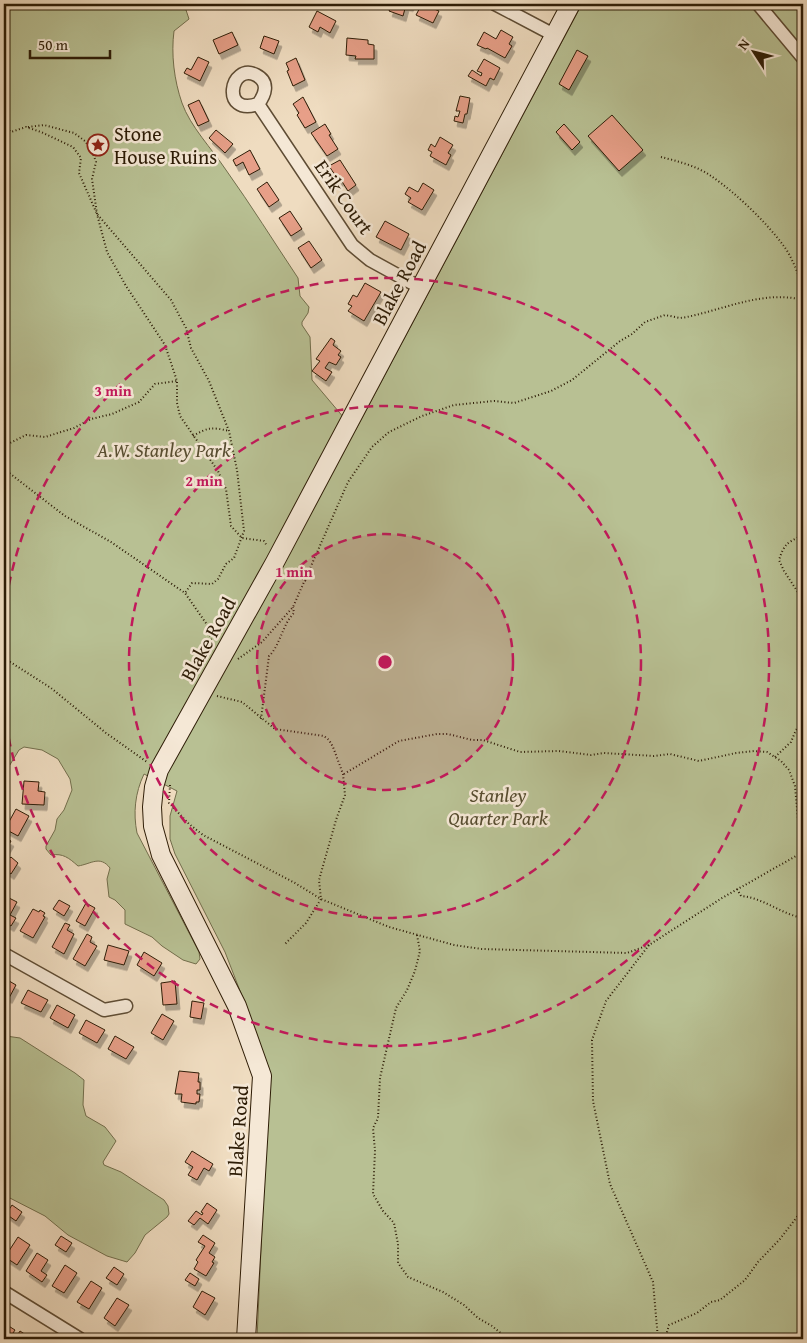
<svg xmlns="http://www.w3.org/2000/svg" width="807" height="1343" viewBox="0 0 807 1343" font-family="'Gentium Book Plus',serif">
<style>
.green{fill:#b8c093;stroke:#726e4c}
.building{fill:#e79f88;stroke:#2d1c06;filter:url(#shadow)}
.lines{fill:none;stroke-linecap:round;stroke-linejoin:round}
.street-casing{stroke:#5e4c34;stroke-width:15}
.secondary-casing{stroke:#2d1c06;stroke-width:20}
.path{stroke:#2d1c06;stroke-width:2;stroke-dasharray:1 2.5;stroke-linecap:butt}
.street{stroke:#f5e8d6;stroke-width:12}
.secondary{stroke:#f5e8d6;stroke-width:18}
.ring{fill:none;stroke:#c2185b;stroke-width:2.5;stroke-dasharray:9 6}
.labels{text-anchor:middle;stroke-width:5;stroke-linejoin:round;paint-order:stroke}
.poi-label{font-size:20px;fill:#2d1c06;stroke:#f5e8d6;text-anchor:start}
.street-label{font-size:20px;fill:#2d1c06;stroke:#f5e8d6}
.park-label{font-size:20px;font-style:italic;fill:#574d30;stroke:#f5e8d6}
.centre{fill:#c2185b;stroke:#f5e8d6;stroke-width:2.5}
.ring-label{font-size:15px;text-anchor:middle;font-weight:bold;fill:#c2185b;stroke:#f5e8d6;stroke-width:5;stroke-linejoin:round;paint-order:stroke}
</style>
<defs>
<filter id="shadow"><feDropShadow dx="3" dy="5.5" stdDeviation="0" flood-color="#0004"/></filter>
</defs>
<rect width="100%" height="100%" fill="#efdcc0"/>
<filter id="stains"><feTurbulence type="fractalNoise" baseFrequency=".004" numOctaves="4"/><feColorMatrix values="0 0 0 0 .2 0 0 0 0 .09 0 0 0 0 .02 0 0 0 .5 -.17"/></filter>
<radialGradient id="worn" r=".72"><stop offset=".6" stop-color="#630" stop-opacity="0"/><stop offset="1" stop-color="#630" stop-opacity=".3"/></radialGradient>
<g class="green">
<path d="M4 4H184L189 19 174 31C171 54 174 80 182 103 190 126 212 149 226 170 251 205 274 242 298 278L300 296 309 307 308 313 302 322V325L310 337 312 380 355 431 582 4H803V1339H257L267 1113 254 1027 225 952 175 854 170 839V816L177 791 144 774C135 793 133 813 137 833L199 952 200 959 196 964 183 960 162 946 152 937 125 924V910L115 900 109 897 107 879 110 868C100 855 91 864 78 866 69 858 63 853 51 855L46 849V846L55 830 57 819 64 810 72 790 70 779 58 759 42 750 24 747 19 750 8 768 4 769Z"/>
<polygon points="6,1036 20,1038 75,1073 84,1080 83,1105 86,1116 105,1127 116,1141 103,1162 104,1165 121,1172 164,1200 168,1206 169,1214 167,1217 145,1235 135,1253 127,1262 107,1256 68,1235 45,1216 4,1195 4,1038"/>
</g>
<g class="building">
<polygon points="392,4 411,4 410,6 406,5 403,16 389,11"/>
<polygon points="422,4 439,11 433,23 416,15"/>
<polygon points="317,11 336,21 330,33 320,27 318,32 309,27"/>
<polygon points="501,30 513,37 509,44 512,46 505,58 487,48 486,49 477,45 484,32 496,39"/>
<polygon points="232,32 238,45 219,54 213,40"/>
<polygon points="264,36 279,41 274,54 260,48"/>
<polygon points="347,38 368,40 368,44 374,45 374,59 355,59 356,56 346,55"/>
<polygon points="577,50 588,56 569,90 559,84"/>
<polygon points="198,57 209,62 200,81 184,73 187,68 191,70"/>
<polygon points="296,58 305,80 293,86 287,71 289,70 286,63"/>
<polygon points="484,59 500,68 494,80 490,78 486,86 468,76 472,70 481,76 482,73 477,71"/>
<polygon points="460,96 470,98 467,114 465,114 463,123 454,121 455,116 458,117 460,111 456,111"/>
<polygon points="303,97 316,122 305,128 297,115 299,113 293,104"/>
<polygon points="199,100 209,121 198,126 188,105"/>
<polygon points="612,115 643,150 619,171 588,136"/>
<polygon points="325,124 331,134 329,135 338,149 327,156 311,133"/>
<polygon points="564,124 580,142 572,150 556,132"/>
<polygon points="216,130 233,144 225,153 209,138"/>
<polygon points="440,137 453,145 448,153 451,155 446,165 430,156 432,152 428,150 431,144 435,147"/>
<polygon points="250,150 260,169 249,175 243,162 236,166 233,160"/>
<polygon points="340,160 356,185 348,191 341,180 339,181 329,166"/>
<polygon points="267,182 279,200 269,207 257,189"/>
<polygon points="423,183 434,190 422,210 408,202 411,198 405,194 409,187 418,192"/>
<polygon points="290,211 302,229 291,236 279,218"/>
<polygon points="385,221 409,234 401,250 376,237"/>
<polygon points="309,241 322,260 311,268 298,248"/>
<polygon points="365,283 381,292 364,321 348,311 352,306 348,304 353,295 357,297"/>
<polygon points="331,338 335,341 333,345 341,351 338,355 341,357 336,365 329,362 325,368 332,372 326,381 312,371 320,361 316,359"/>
<polygon points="24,781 39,782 38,791 45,792 44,805 22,804"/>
<polygon points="16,809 29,816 18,836 5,829"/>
<polygon points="4,837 11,841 4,853"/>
<polygon points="8,857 10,858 11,857 18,863 11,874 4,869 4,864"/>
<polygon points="5,896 17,902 10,915 16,918 11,926 4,922 4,899"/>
<polygon points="59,900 70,906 64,916 53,909"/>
<polygon points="86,903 95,908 85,926 76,921"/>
<polygon points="33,909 39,912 40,910 45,913 43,916 45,917 33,938 20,931"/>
<polygon points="65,923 70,925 67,930 74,934 64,954 52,947"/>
<polygon points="87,934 92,937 90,942 97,946 85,966 73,959"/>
<polygon points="108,945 129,951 124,965 104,960"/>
<polygon points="144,952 162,963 154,976 137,965"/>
<polygon points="4,978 16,985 9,998 4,995"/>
<polygon points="175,981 177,1004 163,1005 161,983"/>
<polygon points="28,990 48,1000 41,1012 21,1003"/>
<polygon points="192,1001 204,1003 201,1019 190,1017"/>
<polygon points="57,1005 75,1015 68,1028 50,1018"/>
<polygon points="162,1014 174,1021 163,1040 151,1033"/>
<polygon points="86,1020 105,1030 97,1043 79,1033"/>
<polygon points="115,1036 134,1047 126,1059 108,1049"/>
<polygon points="179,1071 199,1073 198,1082 200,1082 200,1090 197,1090 197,1094 200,1094 199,1102 196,1102 196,1104 181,1102 182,1094 175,1094"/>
<polygon points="192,1151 213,1164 209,1171 204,1168 197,1180 188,1175 193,1167 185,1162"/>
<polygon points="207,1203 217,1210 208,1224 200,1218 194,1225 188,1221 196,1211 202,1215 203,1213 201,1212"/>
<polygon points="12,1205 22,1212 16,1221 6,1214"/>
<polygon points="203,1235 215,1243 209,1253 215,1257 212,1262 214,1263 206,1276 194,1269 198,1262 196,1260 205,1246 198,1242"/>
<polygon points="61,1236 72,1243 66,1252 55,1245"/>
<polygon points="18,1237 30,1245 17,1265 5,1257"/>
<polygon points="37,1253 48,1260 41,1271 47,1275 42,1282 26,1271"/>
<polygon points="65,1265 77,1273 64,1293 52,1286"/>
<polygon points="114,1267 124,1274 117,1285 106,1278"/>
<polygon points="190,1273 199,1279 195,1286 185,1280"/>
<polygon points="91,1281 102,1288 89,1309 77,1302"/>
<polygon points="202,1291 215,1298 205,1315 193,1307"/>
<polygon points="117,1298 129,1305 115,1326 104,1318"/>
<polygon points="7,1325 15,1330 9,1339 4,1336 4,1330"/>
<polygon points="20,1331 29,1337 29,1339 15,1339"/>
</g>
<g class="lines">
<g class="street-casing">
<g id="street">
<polyline points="495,4 554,35"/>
<polyline points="758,4 803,58"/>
<path d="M258 104C220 117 230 62 256 75 270 82 265 95 258 104L352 245 370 260 421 288"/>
<polyline points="4,954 104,1010 126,1006"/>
<polyline points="4,1292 80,1339"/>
</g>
</g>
<g class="secondary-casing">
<polyline id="secondary" points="246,1339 262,1076 237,1006 161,855 153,826 152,807 154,787 159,770 275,562 571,4"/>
</g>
<g class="path">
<polyline points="4,126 11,132 26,127 41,132 73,147 81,158 79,173 97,214 171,300 186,328 191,348 209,381 229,431 237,470 244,531 234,558 226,564 218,579 212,584 192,583 185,593"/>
<polyline points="28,127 44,125 74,133 85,141 92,151 96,162 92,179 97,214 107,252 126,286 165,345 177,381 177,403 180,416 218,471 226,489 231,526 242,538 264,541 267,546"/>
<path d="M661 157C677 161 697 166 711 176 735 192 766 222 783 245 792 256 797 273 803 286"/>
<path d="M193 436C208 427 212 427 229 431"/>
<polyline points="4,446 26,435 45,437 74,428 91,419 112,414 139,402 155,384 177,381"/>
<polyline points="4,469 65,516 111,542 185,593 208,626 211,640 209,650"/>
<path d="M801 536C786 543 784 545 779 560L784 571 803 600"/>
<polyline points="287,570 306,581"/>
<polyline points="4,658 51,688 106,733 147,762"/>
<path d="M238 659 262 642 293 607 348 482 372 447 389 432 422 416 454 405 494 401 514 403 551 391 572 380 620 341 632 334 645 322 665 315 680 318 687 317C725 309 764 290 803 300"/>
<polyline points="217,696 242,702 275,729 324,736 329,740 333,747 343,774 345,795 336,820 319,880 321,899 306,923 285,944"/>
<path d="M261 719 269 656C281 644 282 625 294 613L293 607"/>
<polyline points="775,757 791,742 796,730 803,722"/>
<polyline points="344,774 399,741 437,734 448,734 472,740 483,740 520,752 559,751 591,755 604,753 654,756 670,754 699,761 736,753 754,751 767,752 781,761 789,770 795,786 801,853"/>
<polyline points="170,785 169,803 189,824 203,835 295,883 321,899 389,927 454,945 482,949 627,953 649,945 722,898 803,852"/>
<path d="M737 889 741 896C764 898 781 914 803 918"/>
<polyline points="417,935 420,951 415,971 407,990 396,1008 380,1078 378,1118 373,1128 375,1151 373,1194 383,1211 394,1223 398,1244 398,1263 408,1277 443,1292 464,1305 478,1318 492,1326 508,1339"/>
<polyline points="649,945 606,1001 592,1040 593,1101 610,1184 653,1282 658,1339"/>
<polyline points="665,1339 669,1325 697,1313 711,1302 720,1300 745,1280 758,1262 780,1239 803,1209"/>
</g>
<use href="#street" class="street"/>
<use href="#secondary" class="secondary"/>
</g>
<circle cx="385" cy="662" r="128" fill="#c2185b" fill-opacity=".12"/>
<g class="ring">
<circle cx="385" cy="662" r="128"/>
<circle cx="385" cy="662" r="256"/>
<path d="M4 615A384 384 0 1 1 4 709"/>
</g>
<defs>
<g id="sight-ring" transform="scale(1.125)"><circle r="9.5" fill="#f5e8d6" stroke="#8f2418" stroke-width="1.5"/><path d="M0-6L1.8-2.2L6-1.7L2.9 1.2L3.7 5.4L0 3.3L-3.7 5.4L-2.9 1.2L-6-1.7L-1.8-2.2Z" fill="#8f2418"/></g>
</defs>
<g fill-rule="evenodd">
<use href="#sight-ring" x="98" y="145"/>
</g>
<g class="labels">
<g class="poi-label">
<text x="114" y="141">Stone<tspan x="114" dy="23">House Ruins</tspan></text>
</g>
<g class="street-label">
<text transform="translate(344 197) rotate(55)" y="7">Erik Court</text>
<text transform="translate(399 283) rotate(-62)" y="7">Blake Road</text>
<text transform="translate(208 639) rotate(-61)" y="7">Blake Road</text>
<text transform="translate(238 1131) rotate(-86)" y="7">Blake Road</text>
</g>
<g class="park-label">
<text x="164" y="457">A.W. Stanley Park</text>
<text x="498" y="802">Stanley<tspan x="498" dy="23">Quarter Park</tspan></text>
</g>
</g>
<circle cx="385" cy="662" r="8" class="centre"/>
<g class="ring-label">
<text x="113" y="396">3 min</text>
<text x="204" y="486">2 min</text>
<text x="294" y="577">1 min</text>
</g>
<rect width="807" height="1343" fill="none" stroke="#efdcc0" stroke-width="20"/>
<rect x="5" y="5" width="797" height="1333" fill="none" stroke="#2d1c06" stroke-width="2.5"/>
<rect x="10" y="10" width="787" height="1323" fill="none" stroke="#2d1c06"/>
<g transform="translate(754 52) rotate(306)" stroke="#f5e8d6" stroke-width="4" paint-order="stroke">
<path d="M0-4L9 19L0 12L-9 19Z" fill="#2d1c06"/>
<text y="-8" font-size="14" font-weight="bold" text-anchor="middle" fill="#2d1c06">N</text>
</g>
<path d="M30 50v8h80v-8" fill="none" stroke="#2d1c06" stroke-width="2.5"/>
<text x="38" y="50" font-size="15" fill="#2d1c06" stroke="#f5e8d6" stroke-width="4" paint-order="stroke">50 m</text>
<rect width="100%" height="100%" filter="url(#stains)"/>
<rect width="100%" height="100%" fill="url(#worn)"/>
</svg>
